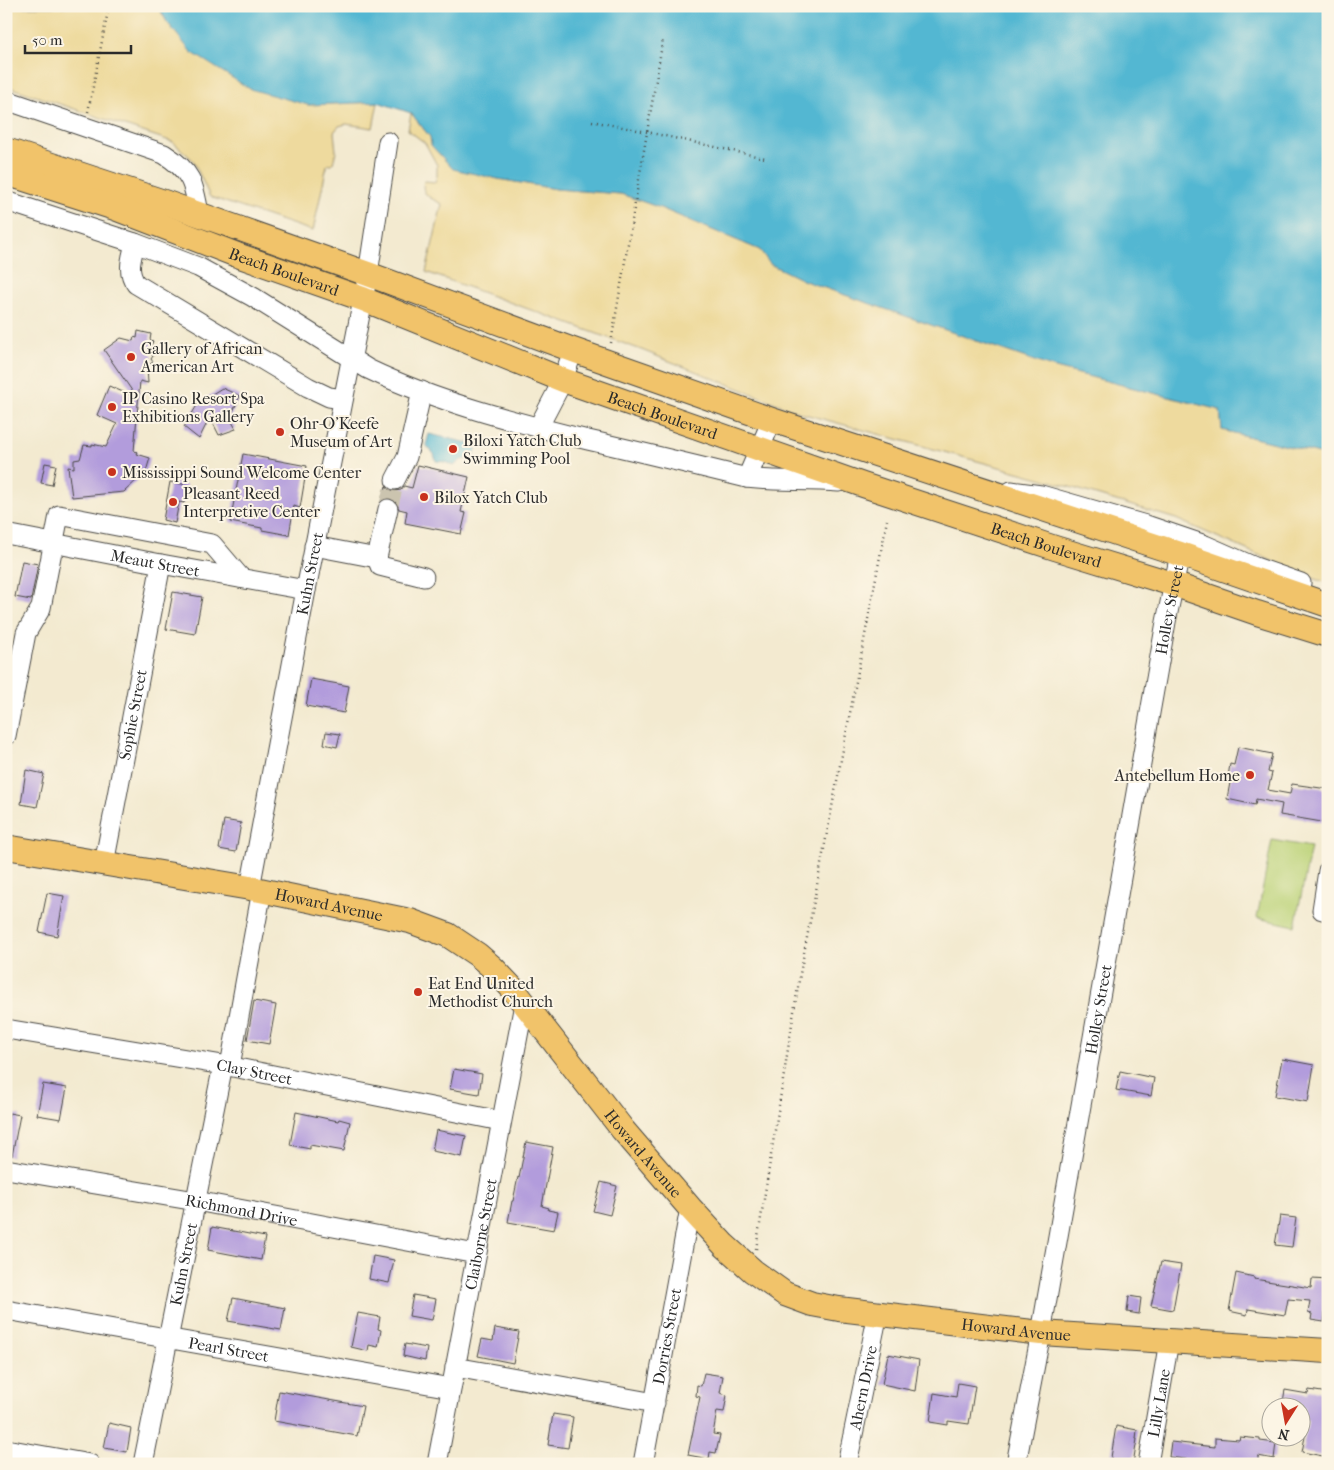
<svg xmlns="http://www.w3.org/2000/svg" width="1334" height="1470" viewBox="0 0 1334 1470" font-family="'IM FELL French Canon',serif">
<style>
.green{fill:#bad276;stroke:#727e50}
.sand{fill:#eeda9e;stroke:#8c8264}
.water{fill:#53b7d2;stroke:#3f717e}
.building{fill:#b29cdc}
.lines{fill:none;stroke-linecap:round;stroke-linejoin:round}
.minor-tunnel{stroke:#cbc4af;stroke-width:19;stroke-dasharray:19 9;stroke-linecap:butt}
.minor-casing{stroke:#494844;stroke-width:21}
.major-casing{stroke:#494844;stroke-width:26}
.path{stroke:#494844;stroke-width:2.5;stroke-dasharray:1 4;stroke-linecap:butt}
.minor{stroke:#fff;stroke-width:19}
.major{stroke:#f1c36a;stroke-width:24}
.poi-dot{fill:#c8321e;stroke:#fcf5e5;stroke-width:2}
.labels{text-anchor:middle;stroke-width:4;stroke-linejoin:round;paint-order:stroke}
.street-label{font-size:16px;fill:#2b2b2b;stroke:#fcf5e5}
.poi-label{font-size:16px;fill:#2b2b2b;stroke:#fcf5e5;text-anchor:start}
</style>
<rect width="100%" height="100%" fill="#fcf5e5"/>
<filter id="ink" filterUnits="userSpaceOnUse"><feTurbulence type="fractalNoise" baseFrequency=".02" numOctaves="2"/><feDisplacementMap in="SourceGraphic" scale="10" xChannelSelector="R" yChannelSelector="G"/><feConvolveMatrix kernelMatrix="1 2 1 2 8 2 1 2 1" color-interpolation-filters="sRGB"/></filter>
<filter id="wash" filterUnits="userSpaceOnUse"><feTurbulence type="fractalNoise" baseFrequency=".0096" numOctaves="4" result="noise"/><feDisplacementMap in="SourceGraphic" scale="20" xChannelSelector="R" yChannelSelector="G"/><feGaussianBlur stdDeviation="1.12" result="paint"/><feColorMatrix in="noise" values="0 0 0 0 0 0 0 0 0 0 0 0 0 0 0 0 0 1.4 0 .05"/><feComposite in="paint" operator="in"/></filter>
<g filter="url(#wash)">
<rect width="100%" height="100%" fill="#f3ead0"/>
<polygon class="green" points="1272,840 1311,847 1295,926 1257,918"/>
<g class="sand">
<polygon points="158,6 167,22 308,105 378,102 373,128 346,124 339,126 334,132 336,151 333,163 327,165 313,231 210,197 193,160 173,142 6,86 6,7"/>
<path d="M411 113 430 137 498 179 556 189 621 194 658 207 760 250 770 264 805 281 1052 367 1220 410 1222 430 1328 456V583L1309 577 1176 519 1047 480 801 413 639 349 426 272 442 204C431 198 420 195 424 181L435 182 437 176V165L425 143 408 130Z"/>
</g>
<g class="water">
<polygon points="158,6 1328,6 1328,456 1222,430 1220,410 1052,367 805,281 770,264 760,250 658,207 621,194 556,189 498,179 453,169 431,145 430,137 411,113 378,102 308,105 250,89 191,52 167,22"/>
<polygon points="429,434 477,445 474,457 461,460 454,466 445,462 436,461 434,454 426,445"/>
</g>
<g id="blocks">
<g class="building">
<polygon points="138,331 151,334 150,340 153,341 149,351 153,356 151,359 153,362 147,366 148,383 140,381 134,451 138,452 137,454 150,458 144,478 139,478 124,492 72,497 68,467 74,468 74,460 80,459 84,445 92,446 92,444 106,447 117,424 97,415 109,386 137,398 104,350 121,338 133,341 134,337 137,338"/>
<polygon points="222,388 240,396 230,418 236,429 219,435 210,417 199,439 184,427 199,402"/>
<polygon points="243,454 307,466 300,508 294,506 289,535 262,530 262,528 230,522"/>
<polygon points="45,463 56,465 52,485 41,483"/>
<polygon points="418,465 469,477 461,512 466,513 461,534 405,523 407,511 399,509 396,501 391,498 382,500 386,486 389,490 395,491 401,490 404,486 412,488"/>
<polygon points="170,482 187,485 184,503 179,502 175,523 163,520"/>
<polygon points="22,561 38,564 31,600 15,597"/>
<polygon points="173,592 202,597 195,634 166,629"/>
<polygon points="311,679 349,686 344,713 306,706"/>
<polygon points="326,732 340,734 337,747 324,744"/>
<polygon points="1238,747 1272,754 1268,772 1272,773 1268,790 1290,794 1292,784 1328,789 1328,823 1280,815 1282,804 1256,799 1255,805 1227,799 1231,777 1228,777 1230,764 1234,765"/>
<polygon points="26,770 44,774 37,807 21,804"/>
<polygon points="224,820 241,823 236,852 219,849"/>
<polygon points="47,893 64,896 57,936 39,932"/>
<polygon points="254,1001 276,1005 269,1044 247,1040"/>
<polygon points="1282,1059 1314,1065 1308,1102 1275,1096"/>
<polygon points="454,1069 482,1074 479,1094 450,1089"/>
<polygon points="1120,1071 1154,1078 1151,1096 1116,1090"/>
<polygon points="43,1084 67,1088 61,1119 37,1115"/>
<polygon points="296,1112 338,1121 339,1119 350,1122 344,1151 310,1145 310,1149 290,1145"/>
<polygon points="9,1113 20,1115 12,1156 6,1156 6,1128"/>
<polygon points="436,1130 466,1136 462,1157 432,1151"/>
<polygon points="526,1142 553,1147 542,1206 549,1208 548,1210 558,1212 554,1230 508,1222 512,1201 513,1201 518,1177 519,1178"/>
<polygon points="601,1182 617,1186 610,1215 593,1211"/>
<polygon points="1280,1216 1296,1218 1292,1247 1275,1245"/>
<polygon points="212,1227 265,1237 261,1260 208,1250"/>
<polygon points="373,1256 394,1260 389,1283 369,1279"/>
<polygon points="1161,1262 1181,1265 1173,1310 1151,1306"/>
<polygon points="1236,1273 1254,1277 1254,1279 1311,1288 1312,1279 1328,1280 1324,1322 1311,1320 1312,1314 1308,1313 1310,1301 1288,1299 1285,1315 1248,1309 1247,1315 1229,1311"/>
<polygon points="413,1295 436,1299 432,1320 409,1316"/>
<polygon points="1129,1296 1141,1298 1139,1314 1127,1312"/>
<polygon points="233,1298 285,1308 281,1330 228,1321"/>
<polygon points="358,1313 380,1317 378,1329 381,1330 378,1347 369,1345 368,1351 351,1347"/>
<polygon points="495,1328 519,1332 513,1363 478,1356 482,1339 493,1341"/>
<polygon points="405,1344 427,1348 425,1361 403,1356"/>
<polygon points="888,1354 919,1360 915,1391 882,1384"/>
<polygon points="704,1373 723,1376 720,1393 727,1395 724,1412 717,1411 713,1434 720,1435 716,1453 710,1452 709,1459 688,1455 700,1397 696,1396 697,1385 701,1386"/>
<polygon points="958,1383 975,1386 969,1424 948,1421 948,1425 930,1422 934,1393 956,1397"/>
<polygon points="1285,1390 1308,1394 1309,1390 1328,1393 1328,1457 1302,1452 1308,1421 1303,1420 1305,1408 1282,1408"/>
<polygon points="279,1391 363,1406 357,1436 274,1421"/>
<polygon points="553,1414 573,1417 568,1448 548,1445"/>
<polygon points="109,1423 131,1428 127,1452 104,1448"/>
<polygon points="1116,1426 1137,1430 1136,1439 1137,1439 1133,1464 1110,1464"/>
<polygon points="1240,1437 1260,1439 1260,1441 1276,1443 1274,1459 1258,1456 1258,1464 1223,1462 1223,1464 1222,1464 1169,1457 1171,1442 1215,1447 1215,1438 1239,1440"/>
</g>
</g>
</g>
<g filter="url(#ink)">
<use href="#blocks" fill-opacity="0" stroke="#494844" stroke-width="1"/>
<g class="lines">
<polyline class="minor-tunnel" points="388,509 395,480"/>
<g class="minor-casing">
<g id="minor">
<path d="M6 100 164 154C191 171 194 183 199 214"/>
<path d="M6 201 135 243 198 267 253 297 368 369C437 402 515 422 588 440 641 452 694 465 747 478 777 482 808 479 839 482"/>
<path d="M135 243C132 257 126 271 136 284L308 387 329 397 343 399"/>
<polyline points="538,428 563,380 573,350"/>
<polyline points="747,478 772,420"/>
<polyline points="395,480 407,457 422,391"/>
<polyline points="1011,491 1041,495 1149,526 1205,545 1255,567 1301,583"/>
<path id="s1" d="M6 534 161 564 306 590"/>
<polyline points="314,546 377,558 388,509"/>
<polyline points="377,558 380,566 424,577"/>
<polyline points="6,736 26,633 41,608 59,515 212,544 241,578"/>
<path id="s2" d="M104 864 161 564"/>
<polyline points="1328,871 1322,910 1328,911"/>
<path id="s3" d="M250 888 306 590 368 274 388 142"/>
<path id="s4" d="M6 1029 223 1065 501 1121"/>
<polyline points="230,1066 262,890"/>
<path id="s5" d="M6 1169 196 1201 476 1254"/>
<path id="s6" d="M6 1310 451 1388"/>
<polyline points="455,1367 655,1403"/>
<polyline points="6,1449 90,1464"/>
<path id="s7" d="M143 1464 223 1065"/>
<path id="s8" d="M437 1464 524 1004"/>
<path id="s9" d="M643 1464 690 1208"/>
<path id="s10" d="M847 1464 878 1313"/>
<path id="s11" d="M1016 1464 1041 1333 1166 622 1180 554"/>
<path id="s12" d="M1148 1464 1169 1341"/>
</g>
</g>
<g class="major-casing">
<g id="major">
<polyline points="6,150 164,202 368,274 573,350 772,420 1180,554 1328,605"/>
<path id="s13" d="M6 173 115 208 237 255 363 299 563 380 863 485 1055 548 1173 584 1257 613 1328 635"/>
<path id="s14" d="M6 847 250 888 410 921 448 935 478 955 493 968 513 989 623 1130 690 1208 724 1245 753 1271 785 1294 812 1304 839 1309 1041 1333 1328 1351"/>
</g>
</g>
<g class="path">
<polyline points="88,112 109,6"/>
<polyline points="592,121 647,132 765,158"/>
<polyline points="611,343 663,39"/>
<polyline points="756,1249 800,974 887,520"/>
</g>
<use href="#minor" class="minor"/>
<use href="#major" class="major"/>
</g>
</g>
<g class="poi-dot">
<circle cx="131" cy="357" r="5"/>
<circle cx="112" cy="407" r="5"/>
<circle cx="280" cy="432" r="5"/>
<circle cx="453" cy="449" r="5"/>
<circle cx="112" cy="472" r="5"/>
<circle cx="424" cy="497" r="5"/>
<circle cx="173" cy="502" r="5"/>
<circle cx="1250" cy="775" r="5"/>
<circle cx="418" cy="992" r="5"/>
</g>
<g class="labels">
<g class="street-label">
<text dy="6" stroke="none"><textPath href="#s13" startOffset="295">Beach Boulevard</textPath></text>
<text dy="6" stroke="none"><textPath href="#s13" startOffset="700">Beach Boulevard</textPath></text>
<text dy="6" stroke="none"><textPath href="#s13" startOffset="1105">Beach Boulevard</textPath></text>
<text dy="6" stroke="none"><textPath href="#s1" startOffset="152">Meaut Street</textPath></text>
<text dy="6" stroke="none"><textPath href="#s3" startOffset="320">Kuhn Street</textPath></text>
<text dy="6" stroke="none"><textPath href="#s11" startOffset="868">Holley Street</textPath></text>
<text dy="6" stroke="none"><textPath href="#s2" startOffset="152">Sophie Street</textPath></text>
<text dy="6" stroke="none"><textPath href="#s14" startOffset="328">Howard Avenue</textPath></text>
<text dy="6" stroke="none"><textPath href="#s11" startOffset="462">Holley Street</textPath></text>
<text dy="6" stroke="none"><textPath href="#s4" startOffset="252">Clay Street</textPath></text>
<text dy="6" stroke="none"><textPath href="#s14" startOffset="746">Howard Avenue</textPath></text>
<text dy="6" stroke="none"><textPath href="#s5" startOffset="239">Richmond Drive</textPath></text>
<text dy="6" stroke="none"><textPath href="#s8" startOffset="234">Claiborne Street</textPath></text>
<text dy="6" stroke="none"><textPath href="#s7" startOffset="204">Kuhn Street</textPath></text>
<text dy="6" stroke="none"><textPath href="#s14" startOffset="1181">Howard Avenue</textPath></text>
<text dy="6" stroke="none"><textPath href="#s9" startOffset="130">Dorries Street</textPath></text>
<text dy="6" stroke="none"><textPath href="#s6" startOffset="226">Pearl Street</textPath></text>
<text dy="6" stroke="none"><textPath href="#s10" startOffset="78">Ahern Drive</textPath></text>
<text dy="6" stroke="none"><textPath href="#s12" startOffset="62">Lilly Lane</textPath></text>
</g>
<g class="poi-label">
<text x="141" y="354">Gallery of African<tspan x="141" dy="18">American Art</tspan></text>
<text x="122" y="404">IP Casino Resort Spa<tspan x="122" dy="18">Exhibitions Gallery</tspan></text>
<text x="290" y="429">Ohr-O’Keefe<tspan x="290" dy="18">Museum of Art</tspan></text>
<text x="463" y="446">Biloxi Yatch Club<tspan x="463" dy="18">Swimming Pool</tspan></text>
<text x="122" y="478">Mississippi Sound Welcome Center</text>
<text x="183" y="499">Pleasant Reed<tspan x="183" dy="18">Interpretive Center</tspan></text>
<text x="434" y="503">Bilox Yatch Club</text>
<text x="1240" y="781" text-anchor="end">Antebellum Home</text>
<text x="428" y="989">Eat End United<tspan x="428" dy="18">Methodist Church</tspan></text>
</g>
</g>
<rect width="1334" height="1470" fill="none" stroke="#fcf5e5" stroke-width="25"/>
<g transform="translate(1286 1422) rotate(191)"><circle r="24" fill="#fcf5e5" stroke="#a8a49b"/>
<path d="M0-4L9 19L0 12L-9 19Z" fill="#c8321e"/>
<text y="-8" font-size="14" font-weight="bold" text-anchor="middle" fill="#2b2b2b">N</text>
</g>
<path d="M25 45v8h106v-8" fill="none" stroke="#2b2b2b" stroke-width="2.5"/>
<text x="32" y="45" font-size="15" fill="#2b2b2b" stroke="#fcf5e5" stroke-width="4" paint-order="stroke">50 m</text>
</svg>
